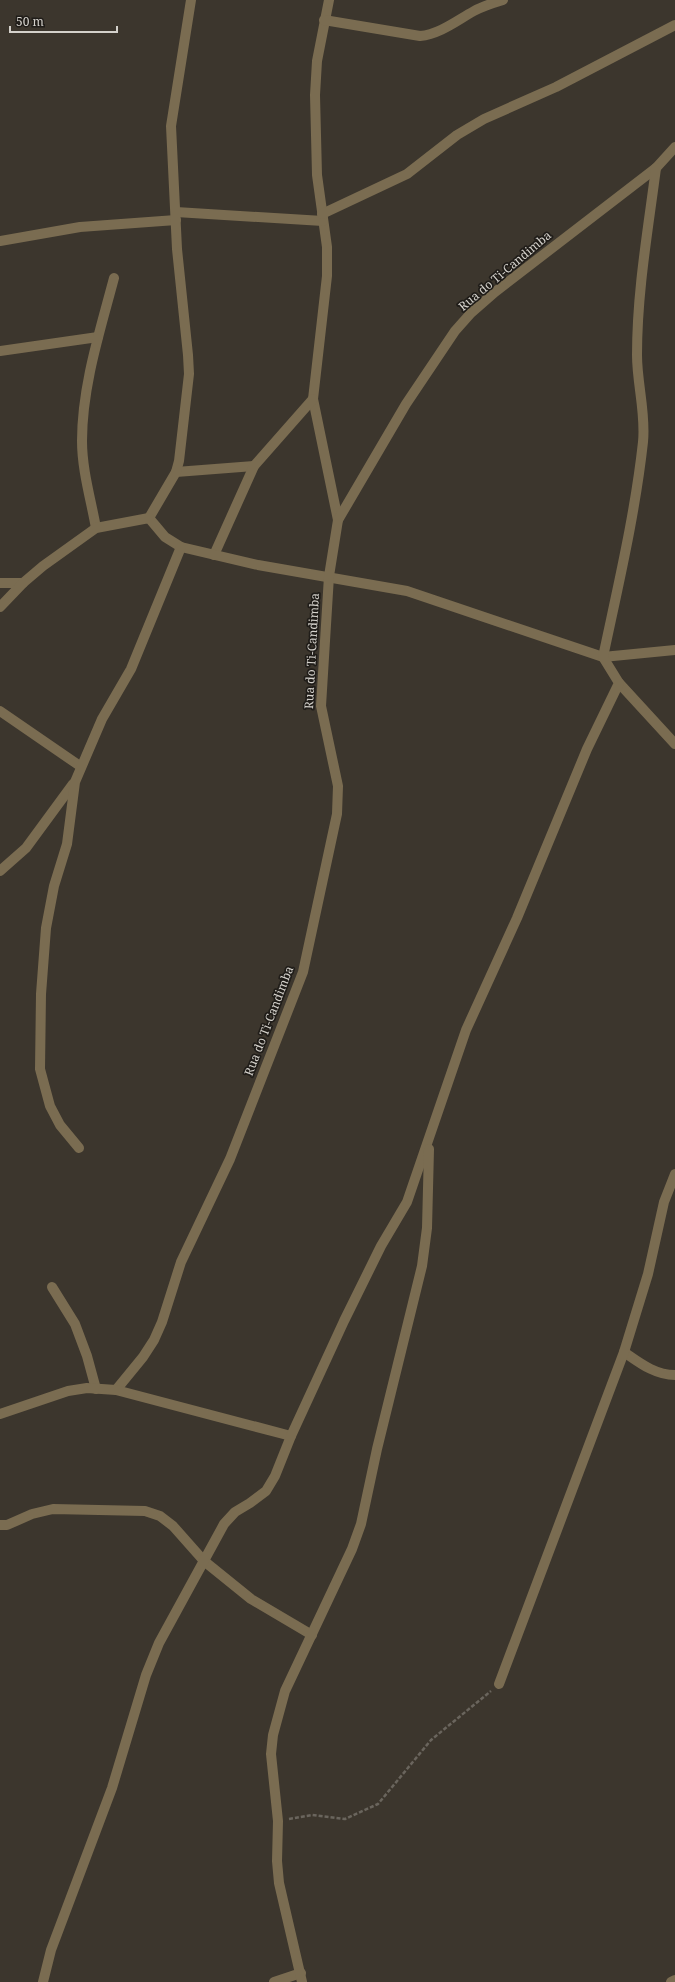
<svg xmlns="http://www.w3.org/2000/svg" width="675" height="1982" viewBox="0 0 675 1982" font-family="'Noto Serif',serif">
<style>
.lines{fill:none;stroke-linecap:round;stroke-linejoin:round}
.path{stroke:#6a655d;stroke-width:2.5;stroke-dasharray:4 2;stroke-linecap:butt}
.minor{stroke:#7a6c51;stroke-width:10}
.labels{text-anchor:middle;stroke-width:3.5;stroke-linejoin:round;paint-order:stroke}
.street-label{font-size:12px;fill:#d4d1cb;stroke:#201d19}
</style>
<rect width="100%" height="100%" fill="#3c362d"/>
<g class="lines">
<polyline class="path" points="289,1819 312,1815 345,1819 378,1804 431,1740 491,1691"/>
<g class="minor">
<polyline points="329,0 317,61 315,95 317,175 327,247 327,276 313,399 338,520"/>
<path d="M324 20 420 36C440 34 456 21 474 11 483 6 493 3 503 0"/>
<polyline points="176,212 323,221"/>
<polyline points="322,214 407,174 457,135 484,119 556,87 675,25"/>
<polyline points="0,241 80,227 176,220"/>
<polyline points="0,351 98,337"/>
<polyline points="176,472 254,466"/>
<polyline points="149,518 176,472 179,461 189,374 188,355 177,249 171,126 191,0"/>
<path d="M96 528C91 500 82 470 82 441 82 386 100 331 114 278"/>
<polyline points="214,555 254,466 313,399"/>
<polyline points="0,583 23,583"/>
<polyline points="0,607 23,583 43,566 96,528 149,518 165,537 181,547 258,565 407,591 603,657 675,650"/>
<polyline points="619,683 675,744"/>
<polyline points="0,711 80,766"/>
<polyline points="0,871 26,848 73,784"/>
<polyline points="79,1148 60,1125 50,1106 40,1069 41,994 46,928 54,886 67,844 75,782 102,719 131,669 181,547"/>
<polyline points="52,1287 75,1324 87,1356 96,1389"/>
<path d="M624 1352C640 1363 655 1375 675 1375"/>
<polyline points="116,1390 143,1357 154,1340 162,1322 181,1262 230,1159 303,972 337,814 338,786 321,706 329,576 338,520 406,404 455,331 471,313 495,292 656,168 675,147"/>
<polyline points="0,1414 68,1391 87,1388 116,1390 291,1436"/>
<polyline points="0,1525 7,1525 32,1514 53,1509 145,1511 160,1516 173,1526 204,1561 251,1599 312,1635"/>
<polyline points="499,1684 624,1352 648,1274 664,1202 675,1174"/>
<path d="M43 1982 51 1950 112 1788 146 1675 159 1643 224 1524 235 1512 250 1503 266 1491 275 1476 291 1436 344 1321 381 1246 407 1202 466 1030 517 918 587 749 619 683 603 657C618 586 635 515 643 442 646 413 637 384 637 355 637 292 648 230 656 168"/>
<polyline points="274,1982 301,1973"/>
<polyline points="302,1982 279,1883 277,1861 278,1821 271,1754 273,1735 285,1691 352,1549 361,1524 377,1449 422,1266 427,1228 429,1149"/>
<polyline points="671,1982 675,1980"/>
</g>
</g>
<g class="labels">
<g class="street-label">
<text transform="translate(505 271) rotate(-40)" y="4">Rua do Ti-Candimba</text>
<text transform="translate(312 651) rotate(-87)" y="4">Rua do Ti-Candimba</text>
<text transform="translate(269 1021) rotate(-69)" y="4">Rua do Ti-Candimba</text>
</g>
</g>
<path d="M10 26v6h107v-6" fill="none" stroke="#d4d1cb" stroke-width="2"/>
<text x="16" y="26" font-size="12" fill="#d4d1cb" stroke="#201d19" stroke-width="3" paint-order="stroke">50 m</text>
</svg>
